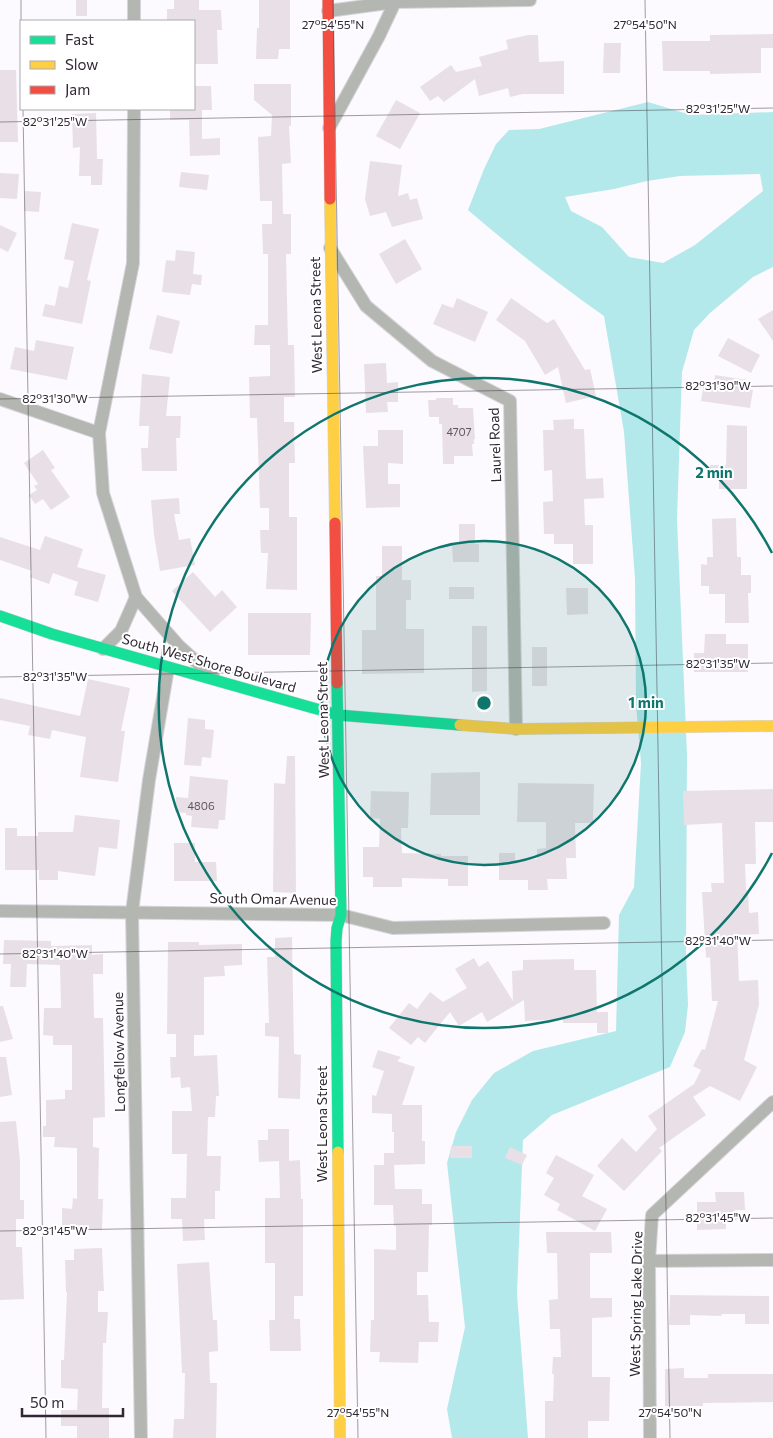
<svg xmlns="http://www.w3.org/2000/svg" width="773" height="1438" viewBox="0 0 773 1438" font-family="Commissioner,sans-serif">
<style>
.water{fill:#b4e9eb;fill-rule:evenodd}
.building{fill:#e8e0e6}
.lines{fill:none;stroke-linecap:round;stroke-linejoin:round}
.street-casing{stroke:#d7d5d9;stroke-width:14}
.fast-casing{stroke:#d7d5d9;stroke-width:12}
.slow-casing{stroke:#d7d5d9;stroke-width:12}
.jam-casing{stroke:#d7d5d9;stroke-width:12}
.street{stroke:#b4b7b1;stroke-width:12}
.fast{stroke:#16e098;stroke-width:11}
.slow{stroke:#ffcf43;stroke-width:11}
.jam{stroke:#f24e42;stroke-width:11}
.ticks{fill:none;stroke:#302733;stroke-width:1;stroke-opacity:0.45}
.ring{fill:none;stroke:#0f766e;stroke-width:2.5}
.labels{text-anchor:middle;stroke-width:4;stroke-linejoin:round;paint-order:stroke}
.number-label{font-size:11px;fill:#5f5661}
.street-label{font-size:14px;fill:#302733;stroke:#fff}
.ticks-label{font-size:12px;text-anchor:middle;fill:#302733;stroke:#fff;stroke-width:4;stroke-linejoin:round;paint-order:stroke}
.centre{fill:#0f766e;stroke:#fff;stroke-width:2.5}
.ring-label{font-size:15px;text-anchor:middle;font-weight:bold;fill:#0f766e;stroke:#fff;stroke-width:4;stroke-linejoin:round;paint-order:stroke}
</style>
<rect width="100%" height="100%" fill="#fcfafe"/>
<path class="water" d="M648 102 691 115 773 112V267L753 277 710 313 694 330 682 372 677 519 687 755 686 954 688 1005 685 1032 670 1067 552 1115 523 1140 517 1294 528 1438H452L447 1409 465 1327 447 1163 456 1132 472 1100 494 1073 533 1051 616 1031 619 915 634 887 641 763 636 705 635 579 624 432 604 316C557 283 512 248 468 210L484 169 496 144 509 130 539 129ZM760 174 763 191 695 245 663 263 629 257 602 227 571 211 565 197 614 189 647 181 680 176Z"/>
<g class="building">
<rect x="76" y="0" width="11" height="16"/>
<polygon points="174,0 199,0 199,10 221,10 222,30 217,30 218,64 194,64 194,21 167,21 167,9 174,9"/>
<polygon points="259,0 290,0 290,49 279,49 278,59 256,59 257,28 259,28"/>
<polygon points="773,34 773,48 761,48 761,73 710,74 710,71 663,71 662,41 710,41 710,35"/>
<polygon points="528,35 538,35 539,62 564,61 564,94 523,94 510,97 508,88 479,96 475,79 444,102 438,96 430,101 420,87 451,65 456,72 482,66 479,57 508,49 506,40"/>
<polygon points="604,43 621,43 620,73 603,73"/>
<polygon points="0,70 16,70 18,142 0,142"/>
<polygon points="254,84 291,84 291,126 289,126 291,163 282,164 283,214 291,214 291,254 286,254 288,345 294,345 295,397 284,397 284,422 294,422 295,463 289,463 289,517 297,517 297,590 266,589 268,553 261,553 260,530 269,530 269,508 260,508 257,418 250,418 249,377 270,376 270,345 254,345 255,325 268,325 268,254 263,254 262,224 272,224 272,201 260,201 258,137 271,136 272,115 254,100"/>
<polygon points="194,86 211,86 212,110 202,110 202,139 220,138 220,155 190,156 189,120 170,120 170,109 194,109"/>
<polygon points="396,100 420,113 400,149 376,136"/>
<polygon points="96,113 97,159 103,159 102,185 91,185 91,176 79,176 80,147 73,148 72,114"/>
<polygon points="370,161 402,165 398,196 408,193 410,200 417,198 423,219 392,227 386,212 370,216 365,199"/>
<polygon points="181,172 209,175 207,190 179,187"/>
<polygon points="0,173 19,174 17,199 0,198"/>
<polygon points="25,191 41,192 39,212 24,211"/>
<polygon points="72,223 99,229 87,280 91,281 82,324 42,316 45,304 55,306 59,286 68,288 74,261 64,259"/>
<polygon points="0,225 17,233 8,252 0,248"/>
<polygon points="405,239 422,269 396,284 379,254"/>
<polygon points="176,250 195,252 193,274 202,275 201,285 192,284 190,295 162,292 166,260 175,261"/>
<polygon points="457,298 488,312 475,342 433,324 442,304 453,308"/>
<polygon points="511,298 547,323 554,319 585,370 590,369 596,396 566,403 558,367 545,375 525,341 496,320"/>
<polygon points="773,310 773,341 758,319"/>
<polygon points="157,315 180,321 172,354 149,349"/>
<polygon points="728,338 760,355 751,373 718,356"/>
<polygon points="36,340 74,347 67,380 10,369 15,347 34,351"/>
<polygon points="386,363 387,383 398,382 398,402 387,402 388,412 366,413 364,364"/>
<polygon points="142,374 170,377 166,416 181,416 180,438 176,438 177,471 142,471 141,448 148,448 149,426 139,426"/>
<polygon points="715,375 747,380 742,389 753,390 750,408 701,401 704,383 714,384"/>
<polygon points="436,398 453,398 453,405 458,405 458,408 473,408 475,439 474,439 474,444 472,444 473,456 454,456 454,464 443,464 442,424 439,424 439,417 429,417 428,400 436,400"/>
<polygon points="574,419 574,429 584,429 586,479 603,478 604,498 584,499 585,525 593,525 593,564 573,564 573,544 554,544 554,534 544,534 543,502 553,501 552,470 544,471 543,430 554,430 553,420"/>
<polygon points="727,425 747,426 747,489 719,489 719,477 710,477 710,465 726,465"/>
<polygon points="378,430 403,430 403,464 388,463 388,484 400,484 400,507 366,508 363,446 378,446"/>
<polygon points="43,450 55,468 51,470 70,497 51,510 43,499 35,504 29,495 37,490 34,486 38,484 24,463"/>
<polygon points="179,498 180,514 174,514 179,540 190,538 195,565 160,571 154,535 151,500"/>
<polygon points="736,518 737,557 741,557 741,575 751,575 751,593 748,593 749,623 725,623 725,594 709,594 709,586 701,586 701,564 707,565 707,557 713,557 712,519"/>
<polygon points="459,524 475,524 475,544 479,544 479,562 453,562 452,544 459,545"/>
<polygon points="45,536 83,549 77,567 106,575 98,602 74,595 78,582 53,573 49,584 30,577 32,571 0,560 0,537 40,550"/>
<polygon points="382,546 402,546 402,580 411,580 411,600 406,600 406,629 424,629 424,673 362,674 362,630 376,630 376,576 382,576"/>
<polygon points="193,572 215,597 222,590 237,607 210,632 172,591"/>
<rect x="449" y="587" width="25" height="12"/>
<polygon points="566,588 588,588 588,614 567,615"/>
<polygon points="248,613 311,613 310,655 248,655"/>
<polygon points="472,626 487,626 487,691 472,692"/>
<polygon points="705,634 726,634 726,644 748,644 748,672 694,672 694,653 704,653"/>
<rect x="532" y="647" width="15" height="39"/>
<polygon points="88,679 130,688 121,731 125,731 118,782 80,777 86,737 52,730 50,739 28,735 30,726 0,720 0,698 80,716"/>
<polygon points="188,718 205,720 205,729 214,730 211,758 202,757 201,766 184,765"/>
<polygon points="287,756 295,756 296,893 273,892 274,783 285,784"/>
<polygon points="480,772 480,815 430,815 431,773"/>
<polygon points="190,776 228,780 225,820 219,820 218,829 191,827 192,816 186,815 186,813 175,812 176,797 188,798"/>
<polygon points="518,783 594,784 593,823 575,823 576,858 566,858 567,879 547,879 548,890 528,890 528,880 499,880 499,853 515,853 515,860 537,859 537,849 546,848 546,822 517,822"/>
<polygon points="773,789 773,822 755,822 756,864 745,864 746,890 748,890 749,913 758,912 759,934 737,935 739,981 758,980 759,1005 744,1060 757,1067 740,1101 710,1086 693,1097 706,1115 659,1148 662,1151 624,1191 597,1166 622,1138 636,1152 657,1129 648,1116 694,1084 701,1070 693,1066 702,1049 705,1050 718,1001 712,1001 710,957 706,958 702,892 712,892 711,883 724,883 722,823 684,825 683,791"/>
<polygon points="371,791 409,792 408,828 401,828 402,853 441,854 441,856 468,856 468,886 448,886 448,879 402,878 402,887 373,887 373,877 363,877 363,847 379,847 380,819 370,818"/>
<polygon points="75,815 120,820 117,849 99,847 95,876 58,871 58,880 39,880 39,870 5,870 5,828 17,828 17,836 38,836 38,832 73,832"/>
<polygon points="174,843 195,843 195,862 216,862 217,881 174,881"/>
<polygon points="292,937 294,1054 301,1055 300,1099 278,1098 279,1037 265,1036 265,1023 269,1023 267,957 275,957 275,938"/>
<polygon points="4,940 51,941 51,946 92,945 92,955 103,954 103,974 93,974 94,1018 103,1018 105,1117 93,1118 93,1147 99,1148 98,1199 103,1199 102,1230 62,1229 62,1208 72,1209 73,1198 77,1199 77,1148 54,1147 55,1137 43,1137 43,1126 46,1126 46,1100 65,1099 65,1090 72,1090 72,1045 53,1045 53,1036 43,1035 44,1008 61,1008 60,965 27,964 26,987 10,987 11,964 3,964"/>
<polygon points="168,942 199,942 199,945 242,944 242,965 224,966 225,976 204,977 204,1035 194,1035 194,1056 217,1055 219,1096 216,1096 215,1117 208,1117 207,1156 221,1156 220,1191 215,1191 215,1219 204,1219 205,1240 183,1241 182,1219 171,1219 171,1198 186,1198 187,1154 172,1154 172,1111 192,1111 190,1087 181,1088 180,1077 171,1078 170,1057 176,1057 176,1034 167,1034"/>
<polygon points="474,958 479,967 488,961 513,1001 512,971 523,970 523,960 574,959 574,970 596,970 597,1012 608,1012 608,1033 597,1033 597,1023 563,1023 563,1019 525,1021 524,1000 487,1022 482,1012 459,1026 450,1012 425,1043 418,1037 411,1045 389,1028 409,1003 417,1009 430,992 443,1002 467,988 455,969"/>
<polygon points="0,1006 3,1006 13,1039 0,1042"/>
<polygon points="378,1050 401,1057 397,1061 415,1067 402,1105 422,1105 422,1141 425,1141 425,1164 394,1165 395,1189 422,1189 422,1204 432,1204 432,1225 429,1225 428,1272 417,1272 417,1295 428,1295 429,1322 439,1322 438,1342 419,1342 418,1363 379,1362 380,1352 370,1352 371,1320 374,1320 374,1249 396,1250 396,1226 394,1226 393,1205 374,1205 374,1165 384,1165 384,1153 394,1153 394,1132 392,1132 392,1114 372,1113 372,1095 376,1096 384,1071 372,1067"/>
<polygon points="0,1057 6,1057 12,1095 0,1097"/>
<polygon points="16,1121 20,1161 20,1200 24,1200 24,1219 16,1219 16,1247 22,1247 24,1299 0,1300 0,1122"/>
<polygon points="268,1129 289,1129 289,1161 300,1160 301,1199 303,1199 303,1296 294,1296 294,1319 300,1319 301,1351 270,1351 269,1320 275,1320 275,1263 265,1263 265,1198 280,1198 279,1161 259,1162 258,1140 268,1140"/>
<polygon points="451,1146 472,1146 472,1158 450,1158"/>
<polygon points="510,1147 527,1155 522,1165 505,1158"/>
<polygon points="556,1155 594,1175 582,1196 607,1209 595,1231 557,1210 560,1204 544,1195 554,1178 546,1173"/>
<polygon points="715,1192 744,1192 745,1210 735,1210 736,1220 726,1220 726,1229 697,1230 697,1202 716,1202"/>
<polygon points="546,1232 611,1232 612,1253 590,1253 590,1298 612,1298 612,1317 592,1318 592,1377 610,1377 609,1421 588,1421 588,1438 545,1438 545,1401 553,1401 554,1374 552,1374 553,1357 561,1357 560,1329 550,1329 549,1300 558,1299 557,1253 547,1253"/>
<polygon points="102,1248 104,1291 98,1291 98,1312 108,1312 106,1343 103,1343 102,1408 109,1408 109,1438 77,1438 77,1426 61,1426 61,1410 77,1410 78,1389 61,1388 61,1360 64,1360 67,1292 66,1292 65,1260 74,1260 74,1249"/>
<polygon points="209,1262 213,1320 217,1320 218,1351 209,1352 210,1383 217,1383 216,1438 173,1438 174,1419 184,1419 185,1373 182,1373 177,1264"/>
<polygon points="670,1295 769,1296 769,1324 745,1324 745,1314 722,1314 721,1316 690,1315 690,1325 669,1325"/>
<polygon points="684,1368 684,1378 708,1378 708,1374 773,1374 773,1402 703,1403 703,1406 665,1406 665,1369"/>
</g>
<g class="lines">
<g class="street-casing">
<g id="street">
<polyline points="328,11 395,2"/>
<polyline points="134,21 134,0"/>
<polyline points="134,109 133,263 99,433 103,493 136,597 179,646 214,678"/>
<polyline points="329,128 379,36 395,2 530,0"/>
<polyline points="330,248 366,306 432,361 510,401 516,729"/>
<polyline points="0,399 99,433"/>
<polyline points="103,649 121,631 136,597"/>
<polyline points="0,911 341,915 393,928 604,923"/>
<polyline points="649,1261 773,1260"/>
<polyline points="141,1438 132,912 149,780 168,668"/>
<polyline points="650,1438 649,1261 652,1215 773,1102"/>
</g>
</g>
<g class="fast-casing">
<g id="fast">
<polyline points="0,616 52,634 338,715 460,725"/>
<polyline points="337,683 341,915 337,928 336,941 338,1152"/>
</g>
</g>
<g class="slow-casing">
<g id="slow">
<polyline points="330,199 335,523"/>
<polyline points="460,725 516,729 773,726"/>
<polyline points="338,1152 340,1438"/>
</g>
</g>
<g class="jam-casing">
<g id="jam">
<polyline points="328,0 330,199"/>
<polyline points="335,523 337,683"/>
</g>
</g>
<use href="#street" class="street"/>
<use href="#fast" class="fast"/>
<use href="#slow" class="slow"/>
<use href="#jam" class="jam"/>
</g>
<path class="ticks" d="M21 0V27M333 0 358 1438M645 0 670 1438M23 109 46 1438M0 122 773 108M0 399 773 386M0 677 773 663M0 954 773 940M0 1231 773 1218"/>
<circle cx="484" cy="703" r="162" fill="#0f766e" fill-opacity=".12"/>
<g class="ring">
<circle cx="484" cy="703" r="162"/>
<path d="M772 853A325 325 0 1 1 772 553"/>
</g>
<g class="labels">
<g class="number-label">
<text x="459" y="436">4707</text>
<text x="201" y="810">4806</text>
</g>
<g class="street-label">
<text transform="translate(316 315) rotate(-91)" y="5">West Leona Street</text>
<text transform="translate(495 445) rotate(-92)" y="5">Laurel Road</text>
<text transform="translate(209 663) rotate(16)" y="5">South West Shore Boulevard</text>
<text transform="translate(323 720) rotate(-91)" y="5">West Leona Street</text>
<text transform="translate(273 899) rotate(1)" y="5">South Omar Avenue</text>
<text transform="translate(119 1052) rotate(-91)" y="5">Longfellow Avenue</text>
<text transform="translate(322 1124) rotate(-90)" y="5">West Leona Street</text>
<text transform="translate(636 1304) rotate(-89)" y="5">West Spring Lake Drive</text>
</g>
</g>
<g class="ticks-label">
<text x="333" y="29">27°54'55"N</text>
<text x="645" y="29">27°54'50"N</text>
<text x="718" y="113">82°31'25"W</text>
<text x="55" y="126">82°31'25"W</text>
<text x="718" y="390">82°31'30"W</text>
<text x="55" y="403">82°31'30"W</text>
<text x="718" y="668">82°31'35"W</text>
<text x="55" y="681">82°31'35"W</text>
<text x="718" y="945">82°31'40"W</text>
<text x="55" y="958">82°31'40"W</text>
<text x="718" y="1222">82°31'45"W</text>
<text x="55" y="1235">82°31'45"W</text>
<text x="358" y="1417">27°54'55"N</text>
<text x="670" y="1417">27°54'50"N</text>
</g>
<circle cx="484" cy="703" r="8" class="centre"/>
<g class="ring-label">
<text x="714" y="478">2 min</text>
<text x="646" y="708">1 min</text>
</g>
<rect x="20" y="20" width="175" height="90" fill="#ffffff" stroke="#aca9ad"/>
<rect x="30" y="36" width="25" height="8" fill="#16e098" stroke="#aca9ad"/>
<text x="65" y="45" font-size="15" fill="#302733">Fast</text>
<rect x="30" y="61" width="25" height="8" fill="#ffcf43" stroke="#aca9ad"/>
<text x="65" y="70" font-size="15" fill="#302733">Slow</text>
<rect x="30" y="86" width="25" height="8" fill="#f24e42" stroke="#aca9ad"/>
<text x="65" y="95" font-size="15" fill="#302733">Jam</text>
<path d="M22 1408v8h101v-8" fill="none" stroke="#302733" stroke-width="2.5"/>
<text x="30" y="1408" font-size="15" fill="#302733" stroke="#ffffff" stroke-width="4" paint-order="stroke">50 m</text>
</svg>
